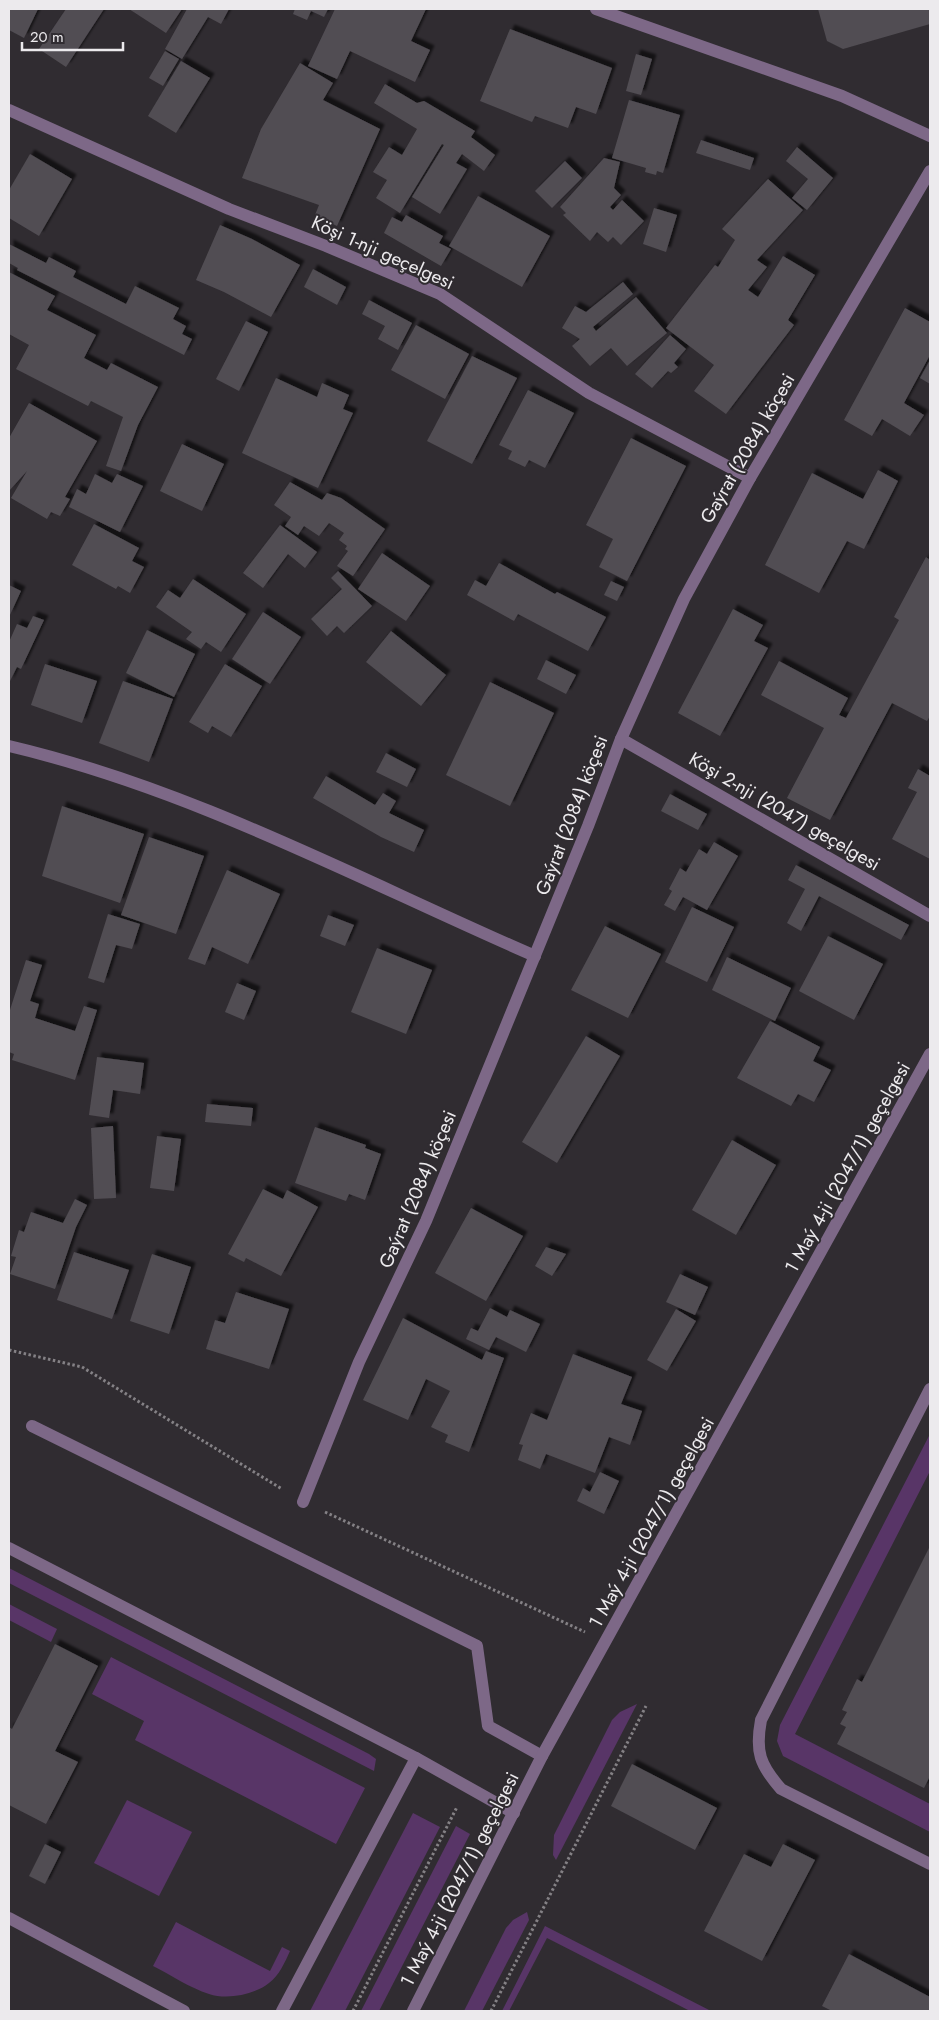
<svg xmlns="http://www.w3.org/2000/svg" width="939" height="2020" viewBox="0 0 939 2020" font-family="Jost,sans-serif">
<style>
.green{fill:#583567}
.building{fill:#514d53;filter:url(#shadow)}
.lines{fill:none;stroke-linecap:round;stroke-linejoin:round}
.path{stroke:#848185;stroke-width:3;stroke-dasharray:2.5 2.5;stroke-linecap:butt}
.lane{stroke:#7d6887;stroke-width:12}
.street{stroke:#7d6887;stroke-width:12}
.labels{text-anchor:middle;stroke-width:4;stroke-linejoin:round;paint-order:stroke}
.street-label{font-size:19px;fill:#eceaed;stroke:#302c31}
</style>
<defs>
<filter id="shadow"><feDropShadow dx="4.5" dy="-4.5" stdDeviation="1" flood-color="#0009"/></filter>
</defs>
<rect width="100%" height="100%" fill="#302c31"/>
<g class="green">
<polygon points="930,1434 930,1471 795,1734 930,1804 930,1832 783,1756 777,1741 780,1725"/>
<polygon points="9,1568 369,1754 376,1759 374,1771 9,1583"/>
<polygon points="9,1604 57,1629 51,1642 9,1620"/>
<polygon points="111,1657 365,1788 336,1844 135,1740 144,1721 92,1694"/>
<polygon points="637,1704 556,1860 553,1855 554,1835 612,1720 620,1712"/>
<polygon points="127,1800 192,1832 159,1896 94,1863"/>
<polygon points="413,1813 440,1827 345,2011 310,2011"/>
<polygon points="456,1826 470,1834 379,2011 361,2011"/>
<polygon points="527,1912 529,1920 482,2011 464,2011 506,1928 513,1920"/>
<path d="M176 1922 270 1971 282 1947 290 1951C285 1962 279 1976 269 1983 254 1995 227 2000 209 1994 190 1988 171 1975 153 1966Z"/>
<polygon points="545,1926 711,2011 690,2011 547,1938 509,2011 502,2011"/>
</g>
<g class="building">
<polygon points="9,9 38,9 24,38 9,30"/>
<polygon points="66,9 104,9 66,67 39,49"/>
<polygon points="129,9 182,9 166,33"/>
<polygon points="187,9 229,9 221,24 208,17 182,59 165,49"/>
<polygon points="295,9 328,9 324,17 311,11 307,20 293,14"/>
<polygon points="335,9 426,9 411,41 430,50 415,82 350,51 337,79 308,66"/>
<polygon points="818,9 930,9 930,24 843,49 827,41"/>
<polygon points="510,29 612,68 596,114 576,107 568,128 535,116 532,122 480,101"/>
<polygon points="165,51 179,59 163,86 149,78"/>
<polygon points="636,54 652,59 641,95 626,91"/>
<polygon points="181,61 210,78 176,133 148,116"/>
<polygon points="300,63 333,83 323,100 380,129 337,226 315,215 319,205 242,178 261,129"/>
<polygon points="385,84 417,103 424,101 475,131 471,137 495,155 484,171 462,154 456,163 467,169 440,214 412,197 444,145 442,144 400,213 376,198 387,180 373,172 389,147 402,155 417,129 374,103"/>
<polygon points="629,100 680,115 663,173 657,171 656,175 645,172 646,168 612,158"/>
<polygon points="701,140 754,158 750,170 696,153"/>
<polygon points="797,147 833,178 807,210 792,198 808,179 786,161"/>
<polygon points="30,154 72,179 39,236 9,218 9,190"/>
<polygon points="604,158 620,162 614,188 621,195 610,207 613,210 622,200 644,221 621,245 613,237 608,242 597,232 590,241 563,215 566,213 560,207"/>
<polygon points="565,161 582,178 552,208 535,191"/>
<polygon points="768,179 803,210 757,260 767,267 748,290 758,297 783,256 815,275 788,320 794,325 726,414 694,391 714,365 666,328 715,265 718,267 735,240 722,229"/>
<polygon points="478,196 550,236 522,287 449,246"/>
<polygon points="654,208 677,215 666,252 643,244"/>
<polygon points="406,215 443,236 439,243 451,249 441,266 384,233 392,217 402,222"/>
<polygon points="220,225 252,239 300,265 271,317 224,292 196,280"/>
<polygon points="9,244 46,263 49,257 76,271 73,277 126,304 135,286 179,308 173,319 186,326 182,334 192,339 184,355 17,270 18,268 9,263"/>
<polygon points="313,269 346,287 337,305 304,287"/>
<polygon points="9,272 55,296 47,310 96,335 84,358 107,370 111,363 158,387 138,425 121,471 106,466 123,417 91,401 88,406 16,369 29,345 9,334"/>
<polygon points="623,282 633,294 593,327 596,331 636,297 667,333 627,366 611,348 590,366 572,346 580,339 562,328 575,306 586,312"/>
<polygon points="369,300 412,323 398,350 378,339 385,326 362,314"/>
<polygon points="905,308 930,322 930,355 904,403 924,415 910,436 882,419 872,436 844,420"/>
<polygon points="246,321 268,332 239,391 216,379"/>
<polygon points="416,325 469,354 445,399 391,370"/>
<polygon points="670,335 686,349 674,363 678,367 671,373 668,371 652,388 635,374"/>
<polygon points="472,356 517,378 472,464 427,441"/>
<polygon points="930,360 930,384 920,378"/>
<polygon points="276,378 317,397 322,383 349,395 343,409 353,413 318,488 242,453"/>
<polygon points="528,390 574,413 545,468 529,460 525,467 508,459 512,451 499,445"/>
<polygon points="29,403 97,441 65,497 70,499 60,516 51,512 47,519 11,498 27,471 9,491 9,438"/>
<polygon points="631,438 686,466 627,581 599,567 613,539 586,525"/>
<polygon points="182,444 224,464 202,511 160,491"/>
<polygon points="878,470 898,481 864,549 847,541 819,593 765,565 812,473 863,499"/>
<polygon points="95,474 112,483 117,474 143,486 120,532 69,507 77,489 86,494"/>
<polygon points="290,482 322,500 327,493 341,498 385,529 353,576 337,566 348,551 345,549 347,546 339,540 344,533 329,523 319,536 304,526 298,535 285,526 291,517 274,505"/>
<polygon points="94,524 139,548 132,561 144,567 130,593 118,586 116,589 72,565"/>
<polygon points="280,525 317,552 305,568 288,554 263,588 243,573"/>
<polygon points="382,553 430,586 406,621 358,589"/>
<polygon points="926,557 930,560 930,716 927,721 892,703 830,820 787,798 824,728 761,695 779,661 848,698 839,715 846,718 899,620 894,617"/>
<polygon points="499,563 555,594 557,592 606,617 588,651 518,614 514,621 467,595 475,580 486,586"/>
<polygon points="338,571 372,606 344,633 337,626 327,636 311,619 342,589 331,578"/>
<polygon points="193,579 246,614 221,652 206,642 201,649 186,639 192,632 156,607 168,590 180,598"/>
<polygon points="611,581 624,587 617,601 604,595"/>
<polygon points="9,585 21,591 9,617"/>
<polygon points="733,609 763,625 754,641 768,648 720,736 678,713"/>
<polygon points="263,612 301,637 270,684 232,659"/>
<polygon points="33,616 44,620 21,669 17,667 9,683 9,642 17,624 27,628"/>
<polygon points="147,630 195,654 174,697 126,673"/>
<polygon points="391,631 446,675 421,706 366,662"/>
<polygon points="546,660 576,675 566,694 537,679"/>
<polygon points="45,664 97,681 82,723 31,705"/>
<polygon points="225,664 262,686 231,737 212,726 208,733 189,722"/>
<polygon points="123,681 173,699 149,762 99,743"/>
<polygon points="490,682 554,713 510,806 446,775"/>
<polygon points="386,753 416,769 407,787 376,772"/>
<polygon points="918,769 930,776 930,859 892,839 917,792 908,788"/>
<polygon points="326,776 375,805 383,793 396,801 389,813 424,830 414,852 381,837 313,798"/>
<polygon points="670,794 707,814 698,830 661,811"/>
<polygon points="62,806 144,834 120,903 42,876"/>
<polygon points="149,837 204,856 176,934 121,915"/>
<polygon points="714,842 738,856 707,910 683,897 675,911 664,905 672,891 669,889 680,868 686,872 699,849 707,854"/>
<polygon points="796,865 909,925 901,940 819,896 801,931 787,923 805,889 788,880"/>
<polygon points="227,870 280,894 248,964 212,947 205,965 188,959"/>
<polygon points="692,907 734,927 707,982 665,962"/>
<polygon points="108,914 140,924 132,949 116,945 104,983 88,978"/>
<polygon points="328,915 354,925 345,946 320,936"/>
<polygon points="605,926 661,954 628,1018 571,990"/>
<polygon points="828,936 883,964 854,1020 799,991"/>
<polygon points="377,948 432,970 406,1034 351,1012"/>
<polygon points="727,957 791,988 775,1021 712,990"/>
<polygon points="26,960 42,965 30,1001 39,1004 35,1018 75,1031 84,1006 97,1010 75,1080 12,1060 14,1054 9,1052 9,1013"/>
<polygon points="237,983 256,991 244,1020 225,1012"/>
<polygon points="770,1021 820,1047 813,1061 831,1070 814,1102 798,1094 791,1106 737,1078"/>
<polygon points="586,1036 620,1056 557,1163 522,1142"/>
<polygon points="97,1057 144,1063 140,1094 113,1090 109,1118 89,1115"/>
<polygon points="207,1104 253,1108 251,1126 205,1122"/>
<polygon points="113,1126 116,1198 94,1199 91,1128"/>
<polygon points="315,1127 366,1145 365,1148 381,1154 365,1200 349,1194 346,1201 295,1183"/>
<polygon points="157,1136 181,1139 174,1191 150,1188"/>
<polygon points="732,1140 776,1165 736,1235 692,1210"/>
<polygon points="263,1189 283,1199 287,1190 318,1207 281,1276 246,1258 244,1262 228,1254"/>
<polygon points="75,1199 87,1205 76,1227 55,1289 10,1274 16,1257 11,1256 19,1230 24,1232 31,1212 63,1223"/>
<polygon points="471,1208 523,1236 486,1301 435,1273"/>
<polygon points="546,1247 566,1254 552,1276 535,1266"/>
<polygon points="74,1252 129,1270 112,1319 57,1300"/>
<polygon points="152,1254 191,1267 169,1334 130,1321"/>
<polygon points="680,1274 708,1287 695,1315 666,1302"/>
<polygon points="236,1292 289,1309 269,1369 206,1349 215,1320 225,1323"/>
<polygon points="490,1308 507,1317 510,1310 540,1324 526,1352 496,1337 489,1350 466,1339 471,1328 478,1331"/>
<polygon points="676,1309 696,1321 667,1371 647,1360"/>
<polygon points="403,1318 482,1360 486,1351 504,1358 469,1452 445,1442 448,1435 431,1427 450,1391 426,1379 408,1420 363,1400"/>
<polygon points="573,1354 632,1377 621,1404 642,1411 630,1445 609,1437 595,1473 546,1454 540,1469 518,1460 523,1445 519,1444 531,1413 547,1420"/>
<polygon points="600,1472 619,1481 604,1514 577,1501 583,1488 590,1492"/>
<polygon points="930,1546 930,1776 924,1788 837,1744 846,1727 840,1724 847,1712 842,1710 857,1679 862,1682"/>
<polygon points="55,1644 98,1666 55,1751 78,1762 46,1824 9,1805 9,1727 12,1729"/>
<polygon points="632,1764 717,1808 695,1850 611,1806"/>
<polygon points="45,1844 61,1852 45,1884 29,1876"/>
<polygon points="783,1844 815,1860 762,1961 704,1931 744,1854 771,1867"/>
<polygon points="849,1954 930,1997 930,2011 832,2011 822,2006"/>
</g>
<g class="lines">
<g class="path">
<polyline points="9,1350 82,1367 282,1489"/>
<polyline points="325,1512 585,1632"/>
<polyline points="353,2011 457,1807"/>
<polyline points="491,2011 646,1706"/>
</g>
<g class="lane">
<path d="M930 1389 761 1720C755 1752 760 1765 781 1789L930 1864"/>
<polyline points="32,1426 477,1646 488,1726 542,1756"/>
<polyline points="9,1918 184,2011"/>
<polyline points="282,2011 416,1758"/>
</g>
<g class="street">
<polyline points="596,9 842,96 930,136"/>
<polyline points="9,110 229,209 326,246 440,294 589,393 750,478"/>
<polyline points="621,739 930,916"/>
<path d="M9 746C193 789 362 881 535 956"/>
<polyline points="303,1502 359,1362 426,1221 588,826 621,739 684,599 750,478 930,171"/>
<polyline points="9,1548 416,1758 514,1813"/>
<polyline points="413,2011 542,1756 930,1054"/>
</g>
</g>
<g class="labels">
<g class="street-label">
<text transform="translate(383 252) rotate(24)" y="7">Köşi 1-nji geçelgesi</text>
<text transform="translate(747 448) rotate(-60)" y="7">Gaýrat (2084) köçesi</text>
<text transform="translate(785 811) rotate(30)" y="7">Köşi 2-nji (2047) geçelgesi</text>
<text transform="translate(571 815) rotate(-69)" y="7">Gaýrat (2084) köçesi</text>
<text transform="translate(847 1167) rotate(-61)" y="7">1 Maý 4-ji (2047/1) geçelgesi</text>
<text transform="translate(417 1189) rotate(-67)" y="7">Gaýrat (2084) köçesi</text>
<text transform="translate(651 1522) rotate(-61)" y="7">1 Maý 4-ji (2047/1) geçelgesi</text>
<text transform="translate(459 1879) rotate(-63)" y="7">1 Maý 4-ji (2047/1) geçelgesi</text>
</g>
</g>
<rect width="939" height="2020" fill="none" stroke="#eceaed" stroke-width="20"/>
<path d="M22 42v8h101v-8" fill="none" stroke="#eceaed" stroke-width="2.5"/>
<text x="30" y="42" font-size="15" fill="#eceaed" stroke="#302c31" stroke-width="4" paint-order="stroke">20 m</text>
</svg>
